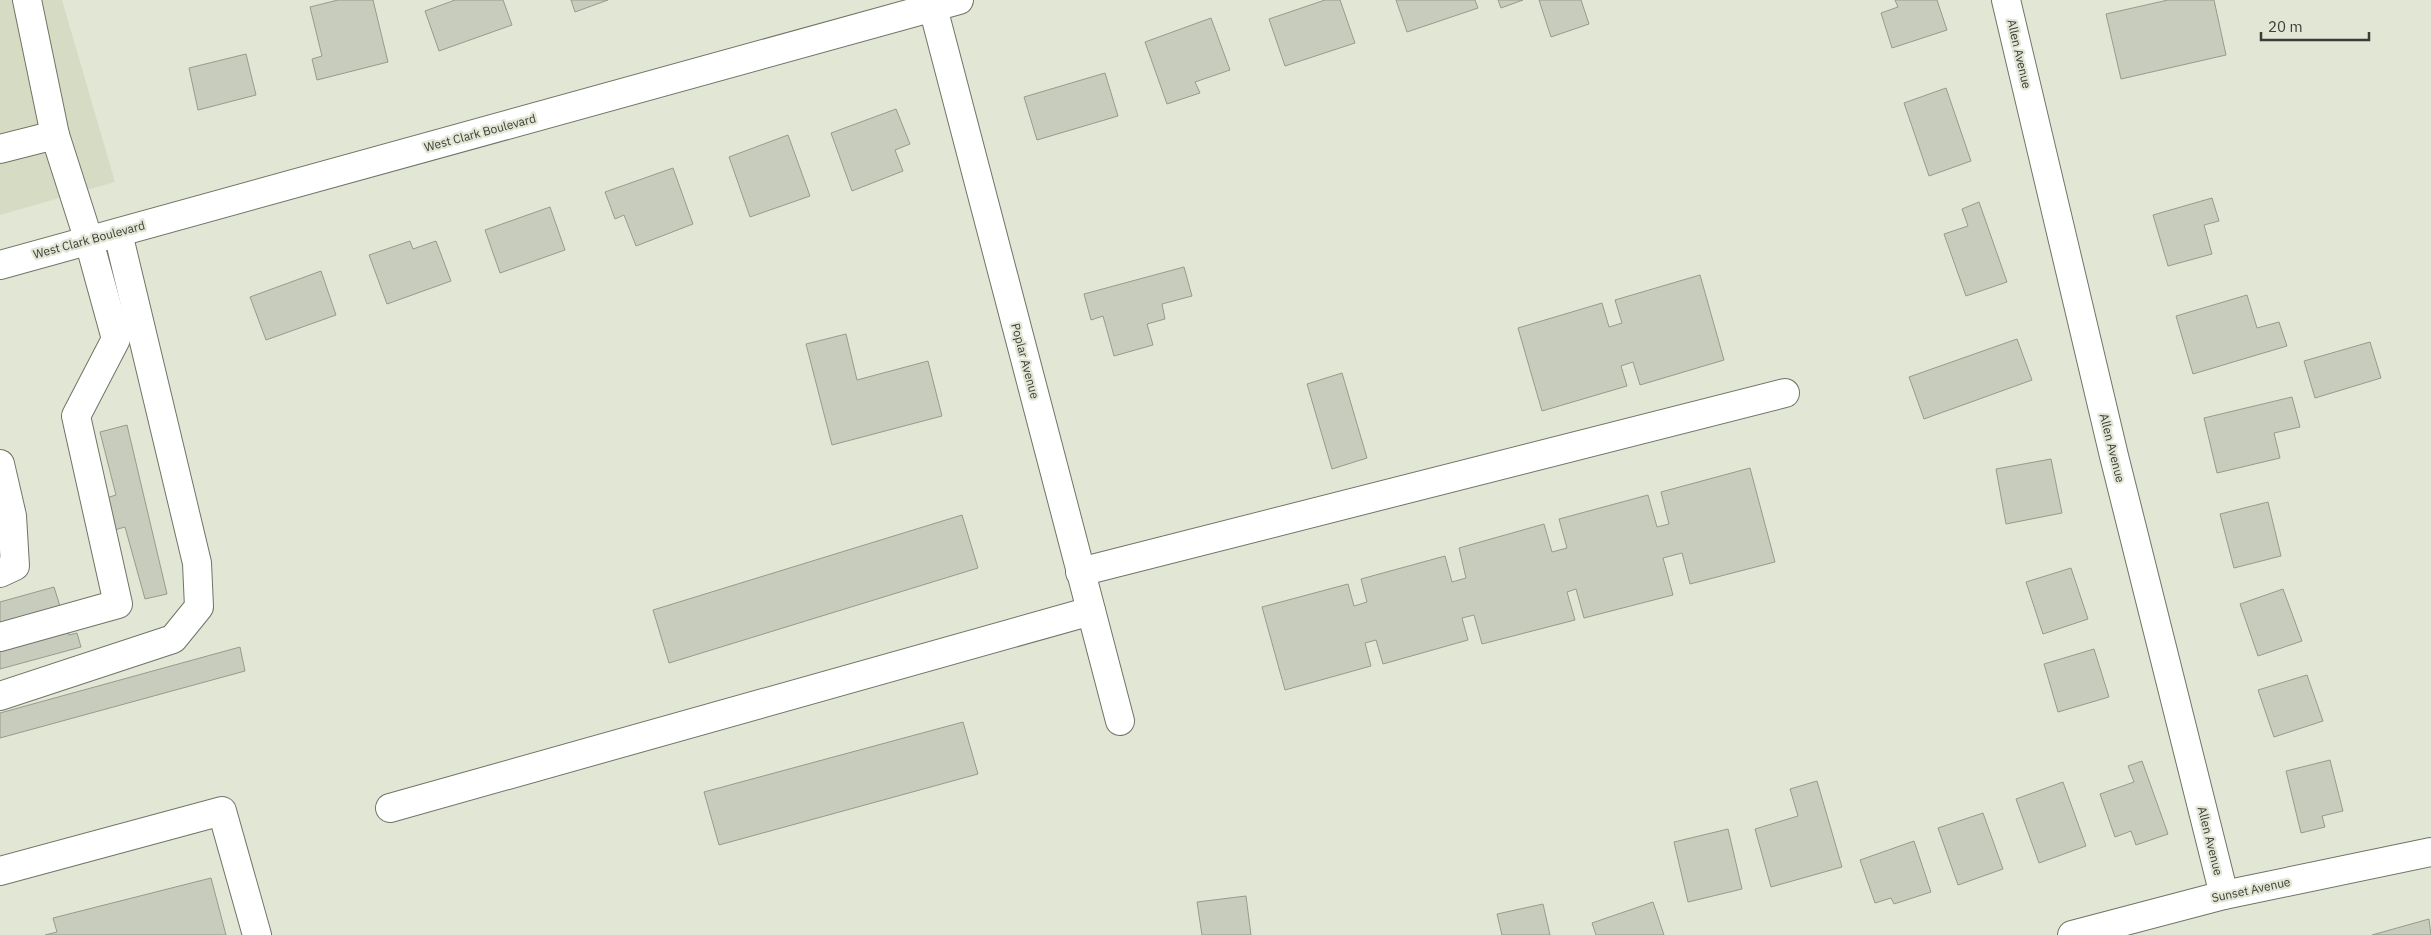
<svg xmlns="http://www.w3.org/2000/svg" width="2431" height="935" viewBox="0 0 2431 935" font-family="'IBM Plex Sans',sans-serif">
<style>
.built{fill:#d6dcc4}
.building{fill:#c8ccbc;stroke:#979b8b}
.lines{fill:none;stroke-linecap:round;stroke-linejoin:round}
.minor-casing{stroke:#707465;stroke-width:30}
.minor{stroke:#fff;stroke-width:28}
.labels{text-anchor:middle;stroke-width:4.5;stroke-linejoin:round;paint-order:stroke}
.street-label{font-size:12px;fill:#3b3d36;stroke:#e1e6d5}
</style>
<rect width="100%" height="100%" fill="#e1e6d5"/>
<polygon class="built" points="0,0 62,0 115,182 0,215"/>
<g class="building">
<polygon points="338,0 373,0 388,62 317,80 312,59 322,56 310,7"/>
<polygon points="455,0 503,0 512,25 439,51 425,11"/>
<polygon points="571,0 608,0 575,12"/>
<polygon points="1325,0 1340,0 1355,43 1285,66 1269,19"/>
<polygon points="1396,0 1475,0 1478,8 1407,32"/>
<polygon points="1498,0 1523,0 1501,8"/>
<polygon points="1539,0 1581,0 1589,24 1551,37"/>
<polygon points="1895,0 1937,0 1947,30 1892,48 1881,13 1898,7"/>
<polygon points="2168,0 2214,0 2226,55 2121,79 2106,14"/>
<polygon points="1211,18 1230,70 1195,82 1200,93 1167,104 1145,42"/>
<polygon points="246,54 256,95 198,110 189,68"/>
<polygon points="1105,73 1118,116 1037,140 1024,97"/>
<polygon points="1946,88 1971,161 1929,176 1904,103"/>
<polygon points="896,109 910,144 895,150 903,171 852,191 831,133"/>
<polygon points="788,135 810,196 750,217 729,157"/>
<polygon points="673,168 693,224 636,246 624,215 615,219 605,192"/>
<polygon points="2212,198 2219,221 2204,225 2212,254 2168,266 2153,215"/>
<polygon points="1979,202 2007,282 1966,296 1944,234 1968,226 1962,209"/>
<polygon points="550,207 565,250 500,273 485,230"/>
<polygon points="410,241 413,249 436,241 451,281 387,304 369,255"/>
<polygon points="1184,267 1192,296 1162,304 1165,319 1147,324 1153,345 1114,356 1103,316 1091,320 1084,294"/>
<polygon points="321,271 336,315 266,340 250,297"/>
<polygon points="1700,275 1724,360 1640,385 1633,362 1621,366 1627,386 1542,411 1518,328 1602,303 1609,327 1622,323 1615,300"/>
<polygon points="2247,295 2257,328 2279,322 2287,346 2193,374 2176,316"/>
<polygon points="846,334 857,380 928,361 942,416 832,445 806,344"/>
<polygon points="2017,339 2032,380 1924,419 1909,377"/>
<polygon points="2370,342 2381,378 2315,398 2304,361"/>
<polygon points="1342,373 1367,458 1332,469 1307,384"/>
<polygon points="2292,397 2300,427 2274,433 2280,458 2217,473 2204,418"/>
<polygon points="127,425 167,594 145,599 125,527 97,535 87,504 116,495 100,432"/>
<polygon points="2051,459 2062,513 2006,524 1996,469"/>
<polygon points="1750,468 1775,562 1690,584 1682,553 1663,558 1673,595 1584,618 1576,589 1567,592 1575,620 1482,644 1474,615 1462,618 1468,640 1383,664 1376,640 1365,643 1371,666 1285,690 1262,607 1348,584 1354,606 1367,602 1361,579 1445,556 1452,582 1466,578 1459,548 1544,524 1552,552 1567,548 1559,519 1648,495 1657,527 1669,524 1661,492"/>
<polygon points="2268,502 2281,556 2234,568 2220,514"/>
<polygon points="962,515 978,568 669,663 653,610"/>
<polygon points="2071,568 2088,619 2043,634 2026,582"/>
<polygon points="54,587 69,635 77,633 81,647 0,669 0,602"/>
<polygon points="2283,589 2302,641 2258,656 2240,604"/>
<polygon points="240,647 245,671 0,738 0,713"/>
<polygon points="2094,649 2109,697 2058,712 2044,664"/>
<polygon points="2307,675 2323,721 2274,737 2258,690"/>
<polygon points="963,722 978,774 719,845 704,792"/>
<polygon points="2330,760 2343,811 2322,816 2325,827 2301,833 2286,771"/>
<polygon points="2142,761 2168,834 2136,845 2131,831 2115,837 2100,794 2134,782 2128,766"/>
<polygon points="1817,781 1842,867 1771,887 1755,829 1798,816 1790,789"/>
<polygon points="2063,782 2086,846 2039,863 2016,799"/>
<polygon points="1983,813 2003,869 1958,885 1938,828"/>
<polygon points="1728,829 1742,889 1688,902 1674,842"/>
<polygon points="1914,841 1931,892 1894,904 1891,898 1875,903 1860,860"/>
<polygon points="211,878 226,935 45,935 57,932 53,918"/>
<polygon points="1246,896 1251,935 1202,935 1197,902"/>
<polygon points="1653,902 1664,935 1596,935 1592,923"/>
<polygon points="1543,904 1550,935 1502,935 1497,914"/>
<polygon points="2429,919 2431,935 2372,935"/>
</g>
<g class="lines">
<g class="minor-casing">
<g id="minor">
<polyline points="27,0 55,135"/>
<polyline points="931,0 1120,721"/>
<polyline points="2006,0 2114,456 2224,895"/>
<polyline points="0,149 55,135 89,241 116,339 76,416 118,604 0,637"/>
<polyline points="0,265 959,0"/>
<polyline points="0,464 12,516 15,566 0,573"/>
<polyline points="1080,572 1785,393"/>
<polyline points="0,696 173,639 199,607 197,563 118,233"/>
<polyline points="390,808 1091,611"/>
<polyline points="0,871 222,811 257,935"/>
<polyline points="2072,935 2224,895 2431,852"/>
</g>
</g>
<use href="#minor" class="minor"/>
</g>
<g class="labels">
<g class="street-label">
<text transform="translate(2019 54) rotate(77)" y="4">Allen Avenue</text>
<text transform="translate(480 133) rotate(-15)" y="4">West Clark Boulevard</text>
<text transform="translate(89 240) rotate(-15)" y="4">West Clark Boulevard</text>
<text transform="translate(1025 361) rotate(75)" y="4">Poplar Avenue</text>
<text transform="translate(2112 448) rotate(76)" y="4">Allen Avenue</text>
<text transform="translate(2210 841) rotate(76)" y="4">Allen Avenue</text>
<text transform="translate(2251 890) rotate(-12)" y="4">Sunset Avenue</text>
</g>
</g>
<path d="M2261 32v8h108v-8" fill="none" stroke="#3b3d36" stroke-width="2.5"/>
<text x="2268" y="32" font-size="15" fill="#3b3d36" stroke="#e1e6d5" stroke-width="4" paint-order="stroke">20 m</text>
</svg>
